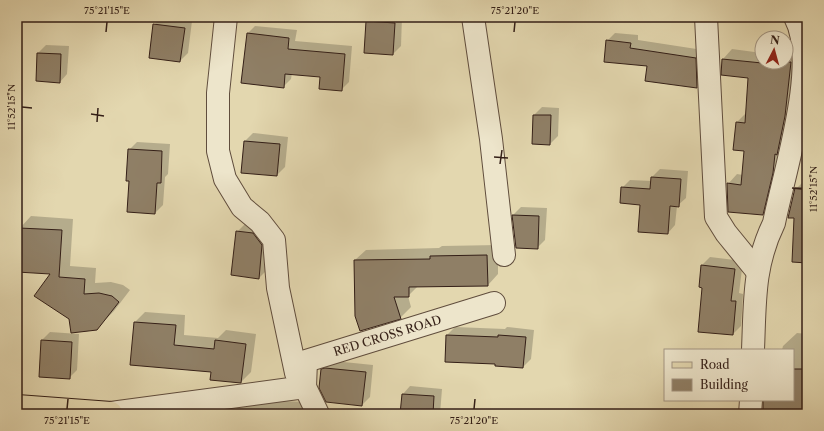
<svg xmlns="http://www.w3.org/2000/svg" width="824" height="431" viewBox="0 0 824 431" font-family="'Libre Caslon Text',serif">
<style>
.shadow{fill:#0003}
.building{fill:#8f7f66;stroke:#341f17}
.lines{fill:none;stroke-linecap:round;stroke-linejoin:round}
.minor-casing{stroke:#604d3d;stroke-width:24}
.major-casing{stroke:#341f17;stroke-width:24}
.minor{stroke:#ede5cb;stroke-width:22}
.major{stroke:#e3d7af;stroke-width:22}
.ticks{fill:none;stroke:#341f17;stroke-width:1.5}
.labels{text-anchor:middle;stroke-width:3;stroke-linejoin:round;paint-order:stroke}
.street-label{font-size:12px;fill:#341f17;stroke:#ede5cb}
.neatline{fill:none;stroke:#341f17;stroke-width:1.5}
.ticks-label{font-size:10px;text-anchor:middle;fill:#341f17}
</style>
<rect width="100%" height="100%" fill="#e3d7af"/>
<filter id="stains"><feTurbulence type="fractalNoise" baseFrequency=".005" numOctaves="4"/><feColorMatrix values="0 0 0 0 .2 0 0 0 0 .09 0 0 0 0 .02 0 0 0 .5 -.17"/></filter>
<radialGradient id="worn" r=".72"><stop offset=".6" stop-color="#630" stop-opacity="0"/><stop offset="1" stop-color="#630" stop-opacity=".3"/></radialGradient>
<g class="shadow">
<polygon points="106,17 128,17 127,19"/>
<polygon points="162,17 192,21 188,53 180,61 154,25"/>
<polygon points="371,17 402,17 401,46 393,54 367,21"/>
<polygon points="496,17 532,17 530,19 496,19"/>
<polygon points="255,26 297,30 295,41 352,46 349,82 341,90 321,76 292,73 291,79 283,87 248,33"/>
<polygon points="615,33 638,35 638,40 703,50 704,79 696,87 648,65 607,41"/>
<polygon points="46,45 69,46 67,74 60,82 38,53"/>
<polygon points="732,49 762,53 762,62 786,62 786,50 800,51 772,205 763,214 728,184 737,174 743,175 745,150 737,122 747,112 749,77 722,75 723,59"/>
<polygon points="542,107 559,108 558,136 550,144 534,115"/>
<polygon points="253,133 288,137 285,167 277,175 245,141"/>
<polygon points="137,142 170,144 168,174 165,177 163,205 155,213 130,180 129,150"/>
<polygon points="660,169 688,171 686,198 677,206 675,225 668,233 641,204 622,188 630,180 652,181 652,177"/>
<polygon points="803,182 807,183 807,262 795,190"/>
<polygon points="521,207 547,208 545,240 537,248 517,247 513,215"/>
<polygon points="31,216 73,219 70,266 96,268 95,283 111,282 123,285 130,290 114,311 96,329 70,318 51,273 17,271 20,228"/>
<polygon points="245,224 261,226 267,270 259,278 232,275 237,232"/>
<polygon points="498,245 498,274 488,285 418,286 408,296 411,307 400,318 355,260 366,250 439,248 442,246"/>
<polygon points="710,257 743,261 739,293 743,294 741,326 733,334 703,287 702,265"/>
<polygon points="145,312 185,315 184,335 218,338 226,330 256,334 251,372 241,382 212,371 135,322"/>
<polygon points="455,327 505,329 507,327 534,330 531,359 523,367 447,335"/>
<polygon points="50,332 79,334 77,370 69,378 42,340"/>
<polygon points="797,333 807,334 807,414 763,414 764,400 793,400 793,350 782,350 783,346"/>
<polygon points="334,361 373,365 370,397 362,405 322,370"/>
<polygon points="410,386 442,389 440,414 401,414 403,394"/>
<polygon points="245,400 309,402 312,414 231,414"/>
</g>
<g class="building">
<polygon points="366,21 395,23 393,55 364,53"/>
<polygon points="153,24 185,28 180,62 149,58"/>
<polygon points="247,33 289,38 288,49 345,54 342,91 319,89 320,77 285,74 284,88 241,83"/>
<polygon points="606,40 631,43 630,48 696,58 697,88 645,81 647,66 604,62"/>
<polygon points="37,53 61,54 60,83 36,81"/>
<polygon points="722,59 772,64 772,62 791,62 785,116 777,155 775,154 773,173 763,215 728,212 727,183 741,185 744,151 733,150 736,122 745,123 748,78 721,75"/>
<polygon points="533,115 551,115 550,145 532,144"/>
<polygon points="244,141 280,144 277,176 241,173"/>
<polygon points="128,149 162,151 161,183 157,183 155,214 127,212 129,181 126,181"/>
<polygon points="651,177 681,179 679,207 670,206 668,234 638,232 640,205 620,203 621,187 650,189"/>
<polygon points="795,188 807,188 807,263 792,262 794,218 788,218"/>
<polygon points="512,215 539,216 538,249 516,248"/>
<polygon points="19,228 62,230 59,277 85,279 84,294 99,293 112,296 119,302 97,330 71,333 69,319 34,296 50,274 17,272"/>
<polygon points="236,231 253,233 262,245 259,279 231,275"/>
<polygon points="487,255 488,286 409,287 409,297 394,297 401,319 360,331 355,316 354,260 430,259 430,256"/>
<polygon points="701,265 735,269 731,301 736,301 733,335 698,332 702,288 699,287"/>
<polygon points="134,322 176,325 174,345 214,349 215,340 246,344 241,383 210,380 211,372 130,365"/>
<polygon points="446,335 498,337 498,335 526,337 523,368 495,366 495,364 445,362"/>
<polygon points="41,340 72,342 70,379 39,377"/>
<polygon points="325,368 366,372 362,406 326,402 319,388 321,369"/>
<polygon points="793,369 807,369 807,414 763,414 763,400 793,400"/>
<polygon points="402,394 434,396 433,414 400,414"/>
</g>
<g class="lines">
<g class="minor-casing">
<g id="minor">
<polyline points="226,17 218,93 218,151 225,179 242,207 260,222 274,240 278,288 296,373 305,387 318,414"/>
<polyline points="473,17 491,139 504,255"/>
<polyline points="706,17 716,217 726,233 757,271"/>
<path d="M753 350C755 303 753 266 774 223 784 172 820 63 795 17"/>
<path id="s1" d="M111 413 305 387 306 361 494 303"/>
<polyline points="750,414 751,400"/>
</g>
</g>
<g class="major-casing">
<polyline id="major" points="17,406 111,413 111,414"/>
</g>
<use href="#minor" class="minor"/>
<use href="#major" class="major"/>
</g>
<path class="ticks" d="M106 32 107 22M514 32 515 22M22 107 32 108M91 114 104 116M97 122 98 108M494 157 508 158M500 164 502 150M792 188 802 189M67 409 68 399M474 409 475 399"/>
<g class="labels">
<g class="street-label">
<text dy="4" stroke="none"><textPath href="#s1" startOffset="307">RED CROSS ROAD</textPath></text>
</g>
</g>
<rect width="824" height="431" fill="none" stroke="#e3d7af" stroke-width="44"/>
<rect x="664" y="349" width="130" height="52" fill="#ede5cb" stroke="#a39683"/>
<rect x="672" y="362" width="20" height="6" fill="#e3d7af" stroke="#a39683"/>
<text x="700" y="369" font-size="12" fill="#341f17">Road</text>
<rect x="672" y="379" width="20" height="12" fill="#8f7f66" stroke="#a39683"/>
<text x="700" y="389" font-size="12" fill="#341f17">Building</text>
<g transform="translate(774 50) rotate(6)"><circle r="19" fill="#ede5cb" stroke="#a39683"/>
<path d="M0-3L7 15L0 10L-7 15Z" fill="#8f2418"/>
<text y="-6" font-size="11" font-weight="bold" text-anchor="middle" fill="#341f17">N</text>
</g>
<rect x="22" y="22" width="780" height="387" class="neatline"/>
<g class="ticks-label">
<text x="107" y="14">75°21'15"E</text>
<text x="515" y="14">75°21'20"E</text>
<text transform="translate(11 107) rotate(-90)" y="4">11°52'15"N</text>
<text transform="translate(813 189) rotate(-90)" y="4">11°52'15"N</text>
<text x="67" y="424">75°21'15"E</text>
<text x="474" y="424">75°21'20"E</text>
</g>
<rect width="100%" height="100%" filter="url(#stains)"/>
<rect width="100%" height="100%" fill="url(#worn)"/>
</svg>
